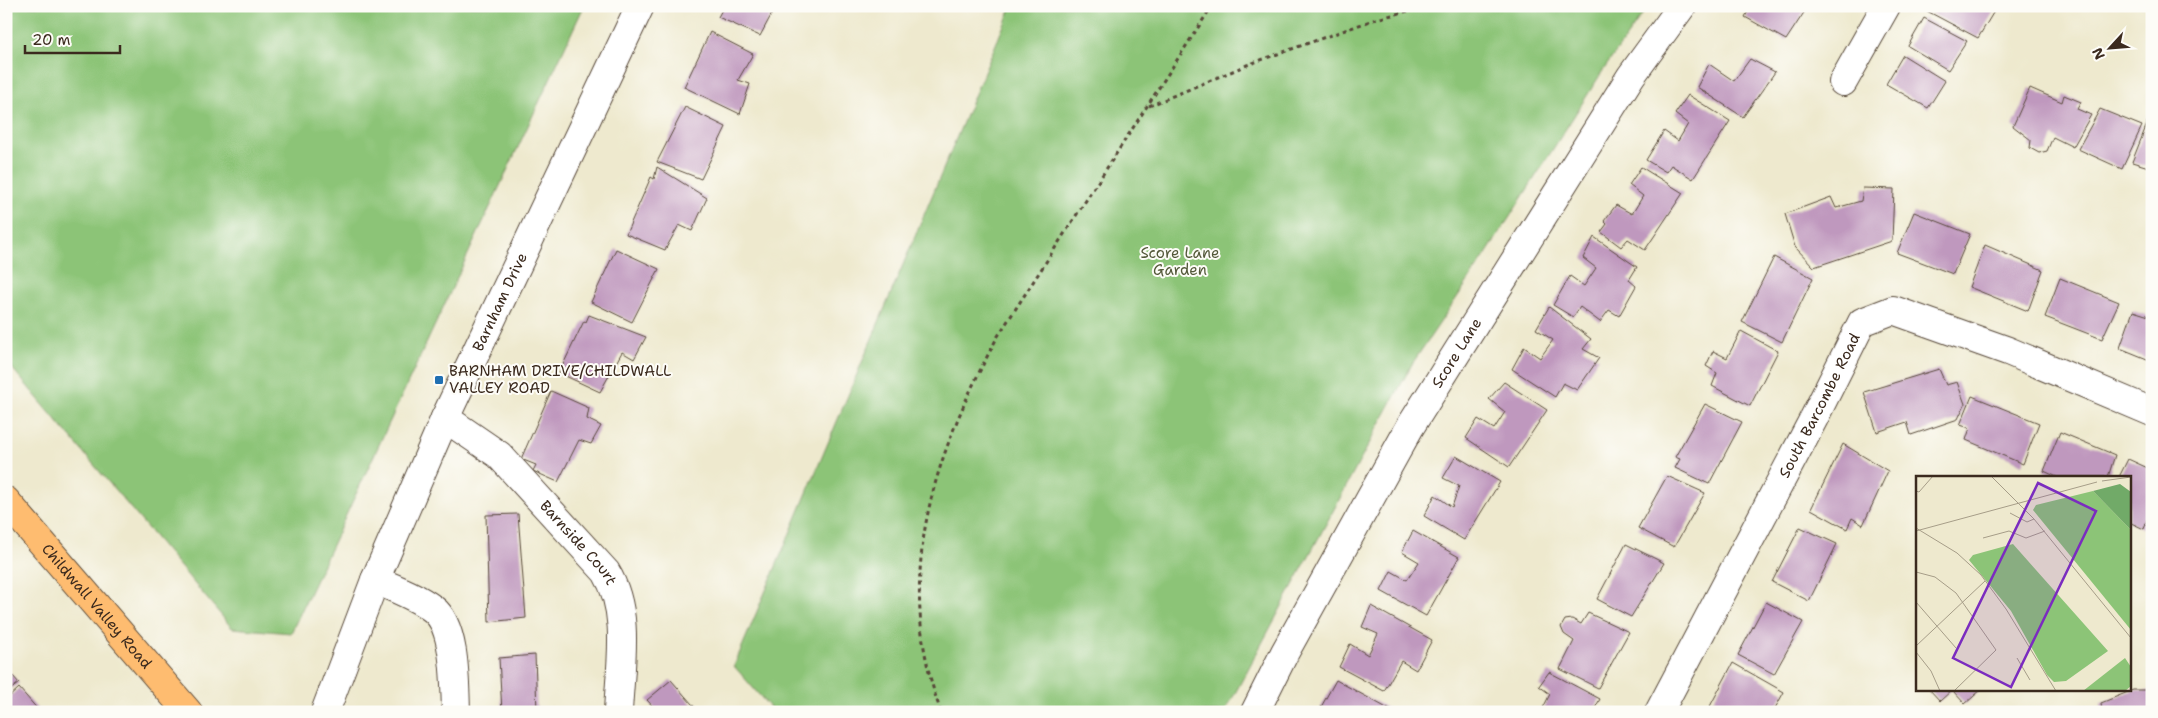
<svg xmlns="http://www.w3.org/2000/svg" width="2158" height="718" viewBox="0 0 2158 718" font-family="'Shantell Sans',sans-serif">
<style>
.green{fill:#8cc477;stroke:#64774a}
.building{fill:#bf98be}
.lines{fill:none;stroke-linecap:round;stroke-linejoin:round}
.minor-casing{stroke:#564738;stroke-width:30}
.major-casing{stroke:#564738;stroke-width:30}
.path{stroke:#564738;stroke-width:3;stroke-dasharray:4 4;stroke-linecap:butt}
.minor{stroke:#fff;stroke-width:28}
.major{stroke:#febc70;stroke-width:28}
.poi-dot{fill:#1f6fb2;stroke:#fdfcf7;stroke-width:2}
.labels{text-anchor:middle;stroke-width:4;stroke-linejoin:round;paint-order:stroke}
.park-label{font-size:15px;fill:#535839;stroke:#fdfcf7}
.street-label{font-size:15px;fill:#3b2a1e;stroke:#fdfcf7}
.poi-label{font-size:15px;fill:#3b2a1e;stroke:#fdfcf7;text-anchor:start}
.inset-road{fill:none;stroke:#a69d88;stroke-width:1}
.view{fill:#7b2cbf;fill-opacity:0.15;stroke:#7b2cbf;stroke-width:2.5}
.inset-edge{fill:none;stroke:#3b2a1e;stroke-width:2.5}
</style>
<rect width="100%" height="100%" fill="#fdfcf7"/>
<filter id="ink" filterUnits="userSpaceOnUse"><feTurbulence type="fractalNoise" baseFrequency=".02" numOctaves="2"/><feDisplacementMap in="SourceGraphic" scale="10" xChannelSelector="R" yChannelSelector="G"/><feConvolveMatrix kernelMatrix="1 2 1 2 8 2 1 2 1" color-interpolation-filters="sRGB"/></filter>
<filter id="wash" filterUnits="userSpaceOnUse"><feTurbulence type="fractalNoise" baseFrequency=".0096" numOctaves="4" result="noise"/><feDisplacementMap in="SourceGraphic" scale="20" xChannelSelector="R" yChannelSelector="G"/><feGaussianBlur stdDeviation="1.12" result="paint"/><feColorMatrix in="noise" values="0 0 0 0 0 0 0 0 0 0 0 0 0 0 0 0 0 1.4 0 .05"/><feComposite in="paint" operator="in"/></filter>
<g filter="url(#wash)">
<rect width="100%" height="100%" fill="#eee9ce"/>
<g class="green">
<polygon points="6,6 584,6 291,633 232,628 6,361"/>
<polygon points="1012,6 1648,6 1602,72 1483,259 1412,364 1225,712 774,712 734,666"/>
</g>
<g id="blocks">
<g class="building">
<polygon points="724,6 776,6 760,36 718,17"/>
<polygon points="1751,6 1797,6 1805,11 1786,40 1745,17"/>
<polygon points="1930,6 1992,6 1996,8 1978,38 1927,11"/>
<polygon points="1924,18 1967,41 1948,70 1908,46"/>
<polygon points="710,32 753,54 738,80 750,84 740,114 684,87"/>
<polygon points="1903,55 1945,81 1928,108 1886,84"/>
<polygon points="1750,59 1775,72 1743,117 1697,87 1709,64 1734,81"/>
<polygon points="2030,88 2062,102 2064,95 2081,102 2077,109 2091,115 2073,147 2053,137 2047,151 2039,153 2030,148 2031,140 2013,126"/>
<polygon points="1688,95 1730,121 1693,179 1671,165 1666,172 1646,160 1664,131 1678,141 1688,124 1675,114"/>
<polygon points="685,107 726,127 701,179 657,162"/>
<polygon points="2100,109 2142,126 2122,169 2078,149"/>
<polygon points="2149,119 2152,120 2152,168 2132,162"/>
<polygon points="657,167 707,198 692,231 679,225 665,250 626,234 651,177 654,179"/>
<polygon points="1641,167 1683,193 1645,250 1628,239 1621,247 1601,232 1607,224 1604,221 1616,205 1632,214 1643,196 1629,185"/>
<polygon points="1863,188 1894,189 1892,241 1814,267 1795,247 1785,214 1831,197 1836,208 1861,201"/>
<polygon points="1914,212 1970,234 1953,274 1897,253"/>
<polygon points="1594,237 1637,267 1629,280 1636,286 1619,316 1609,310 1600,322 1580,307 1573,317 1553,305 1570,276 1584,286 1596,268 1583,258"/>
<polygon points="1985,245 2043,270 2028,311 1969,287"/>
<polygon points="616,249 659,269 632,322 591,302"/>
<polygon points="1774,257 1813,278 1782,342 1742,322"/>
<polygon points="2060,278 2119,302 2102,339 2045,317"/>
<polygon points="1549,307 1591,339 1583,349 1599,358 1577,390 1563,383 1555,397 1512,369 1524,347 1540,358 1553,340 1536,329"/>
<polygon points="2133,311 2152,317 2152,361 2120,348"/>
<polygon points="589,315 646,337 634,359 622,352 600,392 559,373 584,321 586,322"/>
<polygon points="1741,331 1778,351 1750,406 1712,386 1717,373 1706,366 1713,351 1727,358"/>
<polygon points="1939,369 1946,385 1957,382 1965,404 1958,419 1911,435 1907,422 1877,432 1864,392"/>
<polygon points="1504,382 1547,410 1509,467 1466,438 1478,419 1494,429 1505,412 1489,399"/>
<polygon points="551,391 589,408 587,419 601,426 591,444 579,440 558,482 533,471 536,465 521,459"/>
<polygon points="1972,396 2039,423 2023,464 1966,440 1970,428 1960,425"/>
<polygon points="1705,404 1742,422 1709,484 1675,468 1680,459 1675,457"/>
<polygon points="2060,432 2115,455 2108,477 2057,477 2044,471"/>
<polygon points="1843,444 1888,471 1863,525 1852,518 1847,529 1811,509"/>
<polygon points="1456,456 1500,482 1464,540 1424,516 1435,495 1452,507 1459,486 1443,478"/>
<polygon points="2128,459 2152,470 2152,516 2149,515 2144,529 2129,522 2129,477 2119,477"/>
<polygon points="1667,476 1705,493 1674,547 1638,528"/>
<polygon points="518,514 526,618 489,622 486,515"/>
<polygon points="1800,527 1837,544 1809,601 1772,582"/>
<polygon points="1413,531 1459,557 1426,616 1381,591 1391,571 1407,580 1419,562 1402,552"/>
<polygon points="1626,544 1664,563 1631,617 1597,599"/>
<polygon points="1766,602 1803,622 1774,674 1738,655"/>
<polygon points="1371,606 1432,640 1416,670 1401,661 1384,691 1339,667 1350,644 1368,655 1378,634 1362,627"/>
<polygon points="1588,613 1629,632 1598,688 1560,669 1574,641 1564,634 1561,627 1565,620 1572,619 1581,624"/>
<polygon points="535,655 537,712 502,712 499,658"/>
<polygon points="1733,663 1784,692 1773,712 1707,712"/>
<polygon points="6,668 19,683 6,693"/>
<polygon points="1549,672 1600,699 1593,712 1541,712 1550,694 1539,686"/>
<polygon points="671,680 699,712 658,712 647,700"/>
<polygon points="1336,680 1394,712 1332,712 1321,707"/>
<polygon points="19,688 40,712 6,712 6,700"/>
<polygon points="1929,689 1982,689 1965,704 1952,690 1940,701"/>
<polygon points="2133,690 2152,690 2152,712 2102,712 2101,703"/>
</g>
</g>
</g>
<g filter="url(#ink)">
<use href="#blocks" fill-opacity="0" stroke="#564738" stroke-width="1"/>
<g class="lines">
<g class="minor-casing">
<g id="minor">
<polyline points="1843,82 1886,6"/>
<path id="s1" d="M445 418 499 455 606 572C631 613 620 666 618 712"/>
<path d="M375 580C394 588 416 596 433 609 456 626 455 685 456 712"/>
<path id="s2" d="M325 712 375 580 445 418 640 6"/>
<path id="s3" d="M1255 712 1285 652 1410 427 1631 76 1682 6"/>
<path id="s4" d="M1659 712 1814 418 1862 322 1893 310 2008 351 2152 412"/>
</g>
</g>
<g class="major-casing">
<g id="major">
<path id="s5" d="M6 501 188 712"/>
</g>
</g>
<g class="path">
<polyline points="1149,106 1247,65 1376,19 1428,6"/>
<path d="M941 712C892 578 933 456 998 336L1212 6"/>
</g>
<use href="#minor" class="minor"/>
<use href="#major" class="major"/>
</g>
</g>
<rect class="poi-dot" x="434" y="375" width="10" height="10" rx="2.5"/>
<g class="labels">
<g class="park-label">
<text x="1180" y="258">Score Lane<tspan x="1180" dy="17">Garden</tspan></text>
</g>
<g class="street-label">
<text dy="5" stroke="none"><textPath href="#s2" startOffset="446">Barnham Drive</textPath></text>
<text dy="5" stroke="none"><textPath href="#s3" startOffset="412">Score Lane</textPath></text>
<text dy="5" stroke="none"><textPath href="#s4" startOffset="346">South Barcombe Road</textPath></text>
<text dy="5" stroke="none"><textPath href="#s1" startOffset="184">Barnside Court</textPath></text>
<text dy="5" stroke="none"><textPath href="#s5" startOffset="139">Childwall Valley Road</textPath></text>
</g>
<g class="poi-label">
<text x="449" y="376">BARNHAM DRIVE/CHILDWALL<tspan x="449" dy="17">VALLEY ROAD</tspan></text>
</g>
</g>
<g transform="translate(1916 476)">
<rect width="215" height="215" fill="#eee9ce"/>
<path d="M177 15 215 54V154L117 34 120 29ZM97 68 192 175 150 205 138 206 131 199 95 135 53 84 57 79ZM209 182 215 191V210L209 215H167Z" fill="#8cc477"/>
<path d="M204 8 215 16V54L177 15Z" fill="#71aa68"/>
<path class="inset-road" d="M75 0 118 43 215 162M186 5 215 1M0 15 3 16 17 0M94 37 111 46 118 43M0 52 41 77 65 99 90 133 140 215M0 55 181 6M67 62 93 55 110 62 129 55M0 96 19 101 40 117 80 174 38 215M0 126 40 172M0 170 69 105M0 176 15 195 24 215M101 182 114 204"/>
<path class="view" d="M122 7 180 35 95 211 37 182Z"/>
<rect width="215" height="215" class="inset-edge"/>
</g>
<rect width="2158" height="718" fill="none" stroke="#fdfcf7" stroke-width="25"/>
<g transform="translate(2110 48) rotate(244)" stroke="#fdfcf7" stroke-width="4" paint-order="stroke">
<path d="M0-4L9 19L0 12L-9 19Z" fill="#3b2a1e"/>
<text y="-8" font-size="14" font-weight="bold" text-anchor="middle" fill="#3b2a1e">N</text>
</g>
<path d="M25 45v8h95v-8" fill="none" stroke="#3b2a1e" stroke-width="2.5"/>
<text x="32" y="45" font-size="15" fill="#3b2a1e" stroke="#fdfcf7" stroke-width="4" paint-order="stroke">20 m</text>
</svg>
